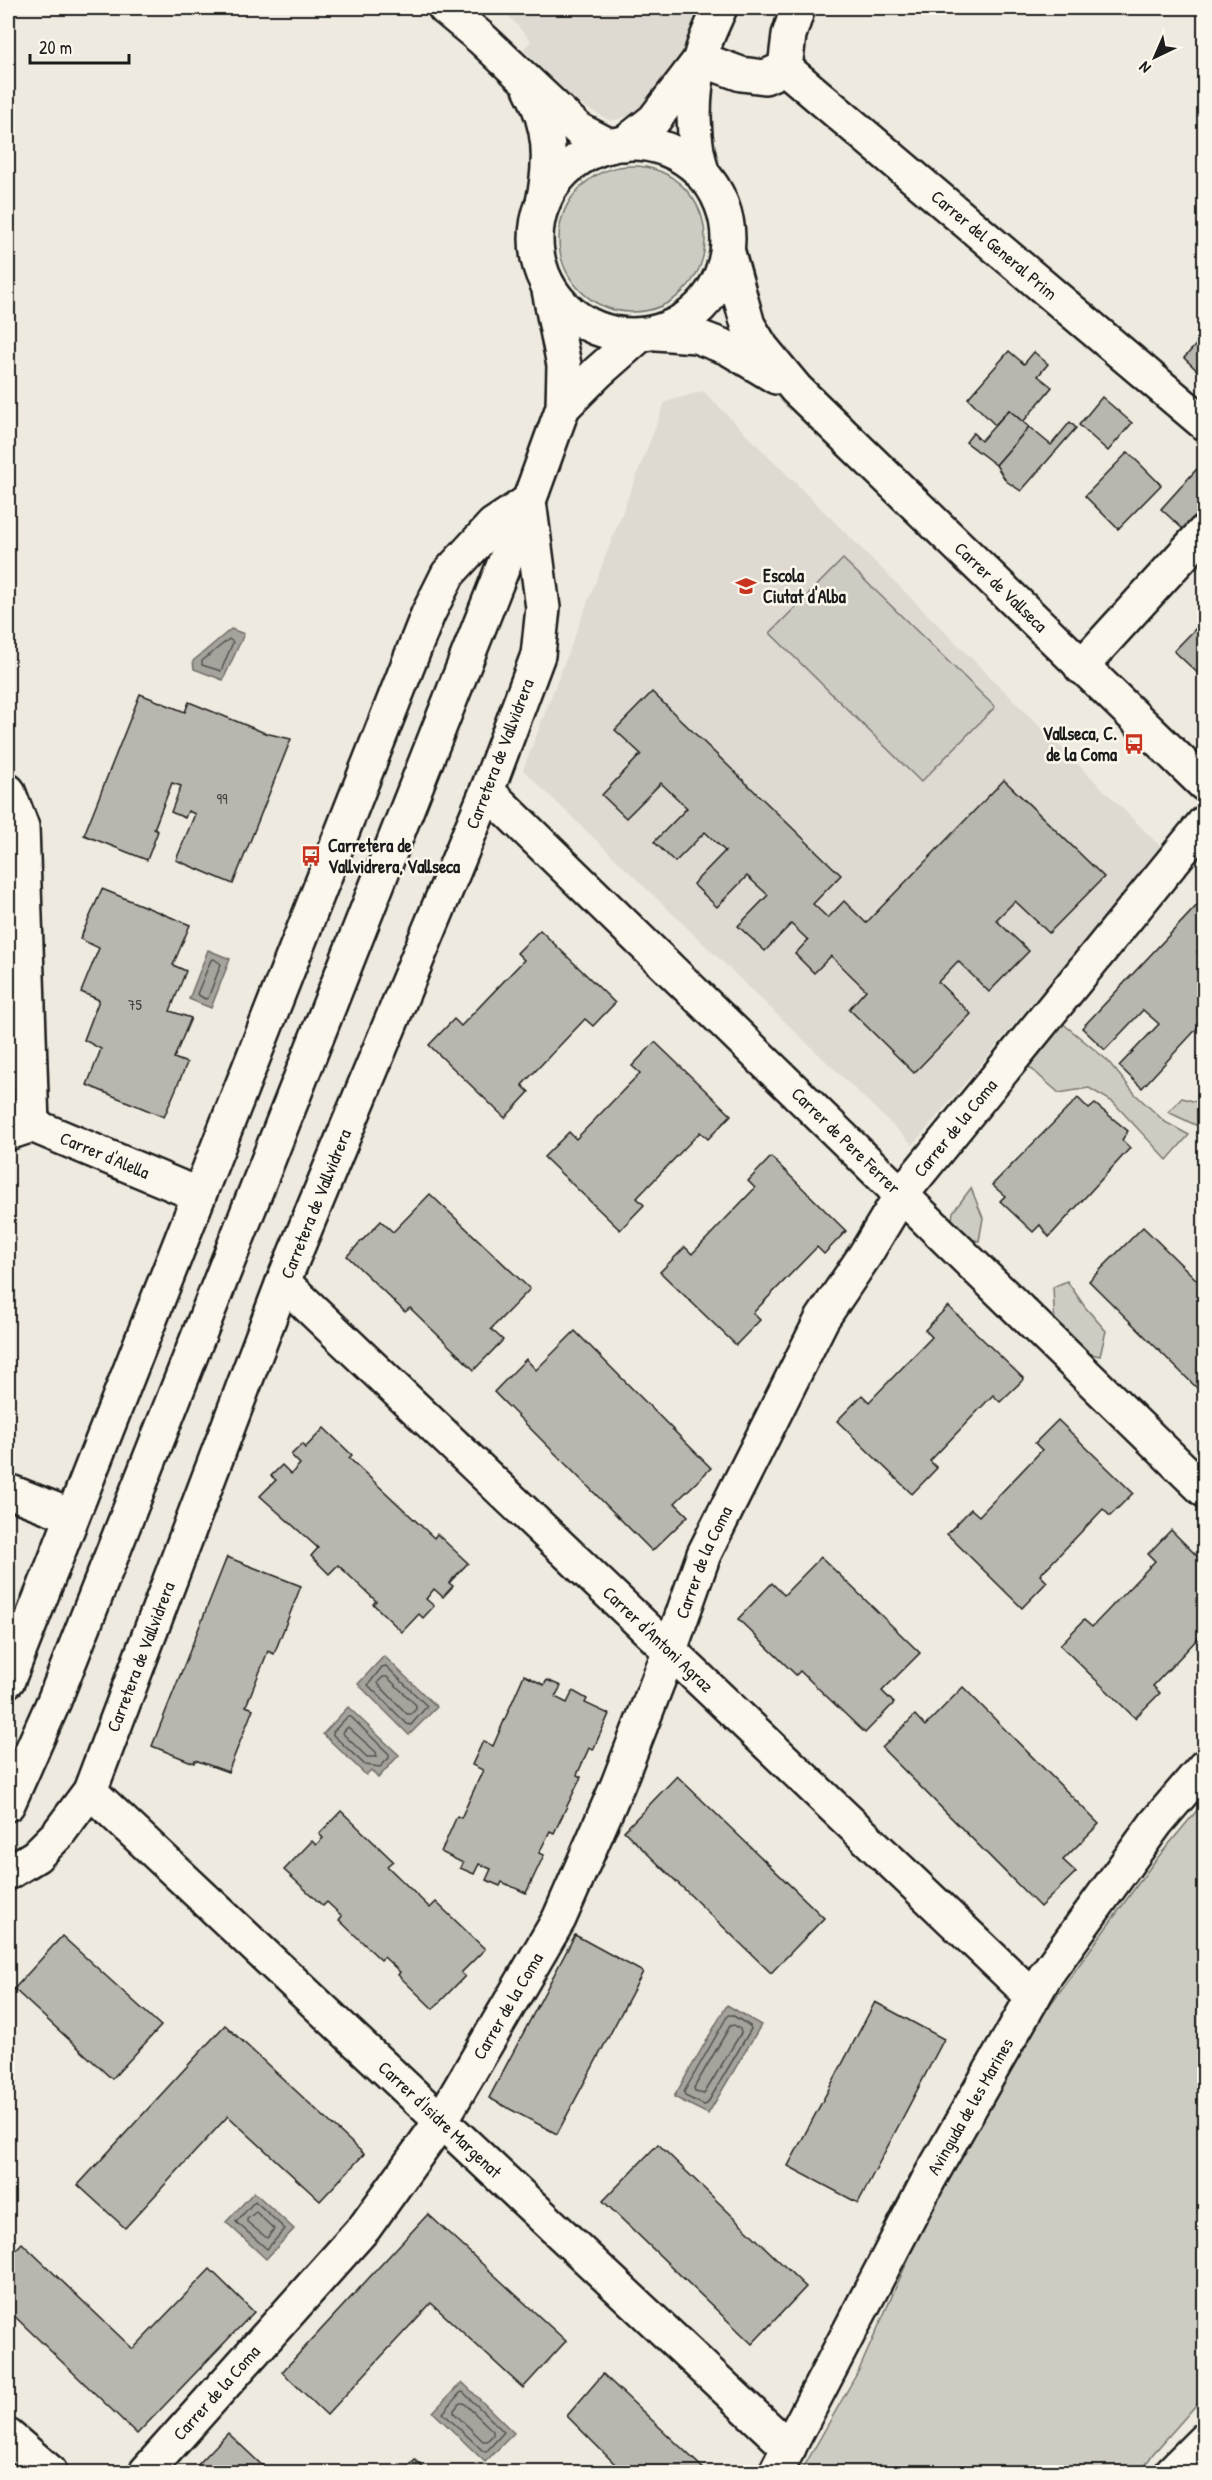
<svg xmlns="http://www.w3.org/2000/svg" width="1212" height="2480" viewBox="0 0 1212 2480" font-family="'Patrick Hand',sans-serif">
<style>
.built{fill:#dedad1}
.green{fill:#ceccc2;stroke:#75746f;stroke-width:1.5}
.water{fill:#a6a39d;stroke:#6f6d69;stroke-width:1.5}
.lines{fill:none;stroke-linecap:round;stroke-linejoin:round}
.shore{stroke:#535250;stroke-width:1.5}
.building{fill:#b9b6af;stroke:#1c1c1c;stroke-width:1.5}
.street-casing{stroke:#1c1c1c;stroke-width:38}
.secondary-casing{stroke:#1c1c1c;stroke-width:38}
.highway-casing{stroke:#1c1c1c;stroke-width:38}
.street{stroke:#fbf7ec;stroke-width:33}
.secondary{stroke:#fbf7ec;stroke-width:33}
.highway{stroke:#fbf7ec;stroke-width:33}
.labels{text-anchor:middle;stroke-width:5;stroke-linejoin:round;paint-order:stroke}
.number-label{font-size:15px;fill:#434241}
.street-label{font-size:18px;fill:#1c1c1c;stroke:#fbf7ec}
.poi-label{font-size:18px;font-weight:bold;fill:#1c1c1c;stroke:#fbf7ec;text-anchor:start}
</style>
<rect width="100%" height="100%" fill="#eeeadf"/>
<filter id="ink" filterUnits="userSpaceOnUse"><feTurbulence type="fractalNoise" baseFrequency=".0167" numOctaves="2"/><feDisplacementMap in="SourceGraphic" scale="12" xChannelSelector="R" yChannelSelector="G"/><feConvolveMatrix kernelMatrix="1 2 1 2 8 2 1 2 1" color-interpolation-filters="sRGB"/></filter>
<g filter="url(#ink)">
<g class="built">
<polygon points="502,8 706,8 679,74 649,110 611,121 576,102 523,49 531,41"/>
<polygon points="703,391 1162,848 913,1145 523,770 665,402"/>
</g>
<g class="green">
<circle cx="632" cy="239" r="73"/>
<polygon points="843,559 995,707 921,782 770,633"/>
<polygon points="1055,1017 1107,1060 1136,1095 1165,1122 1189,1135 1167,1160 1113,1102 1089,1088 1059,1093 1027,1065"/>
<polygon points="1182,1098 1204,1104 1204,1129 1168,1112"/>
<polygon points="971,1188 983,1218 979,1241 950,1234 953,1212"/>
<polygon points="1067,1281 1085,1307 1106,1331 1100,1356 1074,1350 1055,1329 1053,1287"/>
<polygon points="1204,1802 1204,2396 1152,2455 1141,2472 801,2472 859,2370 921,2231 1028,2035 1154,1862"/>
</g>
<g class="water">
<polygon points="231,629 244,634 223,680 194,669 193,661"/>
<polygon points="208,950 230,959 211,1008 189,999"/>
<polygon points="384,1656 437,1707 409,1735 358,1684"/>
<polygon points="348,1707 399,1755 378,1778 371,1770 366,1775 323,1734"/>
<polygon points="727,2005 761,2025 708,2114 674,2097"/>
<polygon points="254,2192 294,2229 266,2259 226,2222"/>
<polygon points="462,2382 514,2433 485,2462 433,2412"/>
</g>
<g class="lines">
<g class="shore">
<polygon points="229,639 233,642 221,671 202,665 202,661"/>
<polygon points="214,959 221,964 208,998 205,999 197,994 211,960"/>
<polygon points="386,1666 427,1706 411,1725 407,1724 368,1685 382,1667"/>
<polygon points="383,1677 387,1677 416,1705 416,1709 411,1714 407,1714 379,1685 378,1682"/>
<polygon points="347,1717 351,1717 389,1754 389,1758 380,1767 365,1765 333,1735 333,1732"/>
<polygon points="348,1727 376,1752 377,1757 367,1757 344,1735 343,1732"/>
<polygon points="728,2015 732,2015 750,2026 751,2029 707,2104 704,2105 685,2096 684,2092"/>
<polygon points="734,2025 740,2029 741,2033 704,2094 695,2092 694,2088 730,2026"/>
<polygon points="255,2201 285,2229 267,2249 236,2222"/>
<polygon points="256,2212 274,2229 267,2238 247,2222 247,2219"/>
<polygon points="463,2392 504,2432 486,2452 483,2451 443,2413 460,2393"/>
<polygon points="460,2403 464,2403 493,2431 493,2435 487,2441 483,2441 454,2413 454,2410"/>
</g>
</g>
<g class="building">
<polygon points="1204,336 1204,377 1184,358"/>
<polygon points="1009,351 1024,364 1034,352 1048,364 1038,376 1052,387 1023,422 1009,410 995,425 968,398"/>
<polygon points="1102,397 1132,423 1108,451 1079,425"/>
<polygon points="1009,410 1029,427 996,465 966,442 973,433 981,441"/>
<polygon points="1070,422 1076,428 1021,491 1006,481 996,465 1029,427 1051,445"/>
<polygon points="1128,452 1161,485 1118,529 1085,496"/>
<polygon points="1204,461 1204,509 1185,531 1161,509"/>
<polygon points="1199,625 1204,630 1204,679 1174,651"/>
<polygon points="652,692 841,875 813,904 828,918 844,901 866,923 1004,780 1104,877 1049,933 1015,901 996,920 1029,951 989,992 958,961 938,982 971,1014 914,1073 849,1009 866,990 831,956 814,973 795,954 808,940 791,924 765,951 738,926 768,895 747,876 717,907 693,884 725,851 705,832 675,862 654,842 687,808 661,783 626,818 602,795 641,754 615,730"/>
<polygon points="140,694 185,712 189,702 265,733 291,739 233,884 176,860 195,814 188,811 185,818 171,812 181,786 172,783 154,829 158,831 147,860 84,835"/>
<polygon points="102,889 190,925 173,965 186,971 170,1011 191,1018 174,1058 187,1063 164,1117 87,1085 101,1049 84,1040 99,1000 81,992 99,948 80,939"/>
<polygon points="1204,898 1204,943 1197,952 1204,959 1204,1021 1142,1088 1119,1066 1159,1024 1143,1010 1105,1050 1082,1028"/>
<polygon points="540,930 615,1003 593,1026 585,1019 522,1085 529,1092 505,1118 429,1045 454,1019 461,1026 524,960 517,953"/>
<polygon points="655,1042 731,1115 708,1139 700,1132 637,1198 644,1205 620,1230 544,1157 569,1132 576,1139 640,1073 632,1066"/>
<polygon points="1078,1098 1089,1109 1095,1104 1128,1131 1122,1140 1130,1148 1049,1237 1040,1225 1033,1232 1000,1201 1005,1196 992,1185"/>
<polygon points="771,1157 846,1231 824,1254 817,1247 753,1313 760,1320 736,1345 660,1272 685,1247 692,1254 755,1188 748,1181"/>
<polygon points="430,1194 530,1289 491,1329 503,1340 474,1370 410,1308 405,1312 347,1256 381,1221 393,1232"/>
<polygon points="1143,1227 1204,1287 1204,1395 1089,1281"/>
<polygon points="948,1306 1024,1379 1000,1402 993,1395 930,1461 937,1468 912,1494 837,1421 862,1395 869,1402 932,1337 925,1330"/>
<polygon points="575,1331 711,1468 675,1503 688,1516 652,1551 494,1392 526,1359 536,1370"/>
<polygon points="1058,1420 1133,1493 1110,1516 1103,1509 1040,1575 1047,1582 1022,1608 947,1534 971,1509 979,1516 1042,1450 1035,1443"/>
<polygon points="324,1428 352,1455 349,1458 434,1538 437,1534 468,1563 449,1583 453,1586 443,1597 434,1589 426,1599 434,1606 423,1618 419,1614 402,1632 373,1604 376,1601 338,1565 329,1574 311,1556 318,1548 260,1496 276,1480 271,1476 282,1465 291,1474 300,1464 291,1455 302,1444 305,1448"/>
<polygon points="1171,1530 1204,1563 1204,1632 1153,1686 1160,1693 1135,1718 1060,1645 1084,1620 1092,1627 1155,1561 1148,1554"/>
<polygon points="227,1557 301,1586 274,1654 268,1651 246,1706 253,1709 228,1772 195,1760 194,1763 152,1746"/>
<polygon points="821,1557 920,1653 882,1691 894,1703 865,1733 800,1671 796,1675 738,1619 772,1583 784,1595"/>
<polygon points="524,1675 544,1685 547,1680 561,1686 555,1697 567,1703 573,1691 587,1699 585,1703 609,1714 593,1750 589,1748 577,1775 581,1777 554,1833 550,1831 539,1853 544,1855 526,1893 502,1882 500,1886 486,1880 491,1869 479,1864 474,1874 460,1868 463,1863 441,1852 457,1816 461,1818 483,1770 472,1765 483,1741 493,1746"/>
<polygon points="963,1687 1099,1824 1063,1860 1076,1872 1040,1907 882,1748 915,1715 925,1726"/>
<polygon points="677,1776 824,1918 771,1973 624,1831"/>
<polygon points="341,1811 393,1861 387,1866 430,1908 436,1902 485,1949 461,1973 465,1976 433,2009 398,1975 400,1972 384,1957 381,1960 339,1920 342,1916 327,1902 323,1906 284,1870 312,1841 316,1845 323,1838 319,1834"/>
<polygon points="575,1935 643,1972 557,2134 489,2098"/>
<polygon points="62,1936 161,2026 112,2079 14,1989"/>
<polygon points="875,2002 944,2039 858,2203 788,2166"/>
<polygon points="225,2025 364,2154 320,2201 228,2116 125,2228 78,2185"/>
<polygon points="658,2144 806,2287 752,2344 603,2201"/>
<polygon points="428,2214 566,2341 523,2388 431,2303 327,2415 282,2372"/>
<polygon points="22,2243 133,2349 210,2269 254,2312 137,2434 8,2310 8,2258"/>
<polygon points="603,2374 707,2472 623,2472 567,2416"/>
<polygon points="228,2433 269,2472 191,2472"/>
<polygon points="415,2460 428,2472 403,2472"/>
</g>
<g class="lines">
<g class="street-casing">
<g id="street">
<polyline points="445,8 481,38 579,130 610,146"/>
<polyline points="700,59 741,74 765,77 785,68"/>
<path id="s1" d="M785 68 1204 423"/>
<polyline points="785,68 789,35 798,8"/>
<path d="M530 88C551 127 552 160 543 203"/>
<polyline points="1081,667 1204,532"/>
<polyline points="8,791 22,827 32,1125"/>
<path id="s2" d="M487 791 1204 1490"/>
<path id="s3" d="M8 1133 32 1125 199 1195"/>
<path id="s4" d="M283 1282 1033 1997"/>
<polyline points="8,1491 72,1516"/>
<polyline points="8,1680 428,614 448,574 493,525 529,501 543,608 538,655 487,791 283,1282 90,1791 58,1834 36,1856 8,1873"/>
<path id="s5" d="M90 1791 789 2448"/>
<path id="s6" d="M146 2472 365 2227 441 2121 559 1919 618 1784 670 1650 704 1554 822 1319 865 1255 901 1195 1204 823"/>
<path id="s7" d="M776 2472 929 2179 1045 1976 1156 1823 1204 1767"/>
</g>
</g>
<g class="secondary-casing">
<g id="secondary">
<circle cx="632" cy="239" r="96"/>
<polyline points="624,144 654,120 699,61"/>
<path d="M704 177C691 142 692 97 700 60 703 43 713 24 720 8"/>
<path id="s8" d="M728 253 748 325 762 348 796 389 1204 784"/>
<polyline points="657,333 696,336 728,348 776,377"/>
<polyline points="563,407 598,372 640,335"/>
<polyline points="8,1804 54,1701 529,501 563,407 564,365 549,290"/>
<polyline points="8,2436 50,2472"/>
</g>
</g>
<g class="highway-casing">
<polyline id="highway" points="1172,2472 1204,2440"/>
</g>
<use href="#street" class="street"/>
<use href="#secondary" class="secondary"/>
<use href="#highway" class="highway"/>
</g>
</g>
<defs>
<g id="school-bare" transform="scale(1.62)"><path d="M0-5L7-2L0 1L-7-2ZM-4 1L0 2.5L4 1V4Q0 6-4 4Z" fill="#c8321e" stroke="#fbf7ec" stroke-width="2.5" paint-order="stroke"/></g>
<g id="bus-bare" transform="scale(1.62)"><path d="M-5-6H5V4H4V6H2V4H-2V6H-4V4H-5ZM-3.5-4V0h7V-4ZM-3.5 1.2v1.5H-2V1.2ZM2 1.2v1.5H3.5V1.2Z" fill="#c8321e" stroke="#fbf7ec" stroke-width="2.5" paint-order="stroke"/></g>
</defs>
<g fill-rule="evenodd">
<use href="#school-bare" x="746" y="586"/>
<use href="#bus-bare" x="1134" y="744"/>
<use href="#bus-bare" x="311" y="856"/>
</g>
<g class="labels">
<g class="number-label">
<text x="222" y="804">99</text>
<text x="135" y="1010">75</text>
</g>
<g class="street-label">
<text dy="6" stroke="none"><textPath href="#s1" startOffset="274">Carrer del General Prim</textPath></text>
<text dy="6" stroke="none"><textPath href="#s8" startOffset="440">Carrer de Vallseca</textPath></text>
<text transform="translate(500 754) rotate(-69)" y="6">Carretera de Vallvidrera</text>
<text dy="6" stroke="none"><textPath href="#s6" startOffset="1582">Carrer de la Coma</textPath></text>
<text dy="6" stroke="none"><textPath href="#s2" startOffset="501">Carrer de Pere Ferrer</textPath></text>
<text dy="6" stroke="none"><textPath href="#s3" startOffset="104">Carrer d'Alella</textPath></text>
<text transform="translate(316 1204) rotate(-68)" y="6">Carretera de Vallvidrera</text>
<text dy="6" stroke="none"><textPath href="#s6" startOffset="1078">Carrer de la Coma</textPath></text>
<text dy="6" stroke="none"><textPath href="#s4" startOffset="518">Carrer d'Antoni Agraz</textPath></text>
<text transform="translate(141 1657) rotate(-69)" y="6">Carretera de Vallvidrera</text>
<text dy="6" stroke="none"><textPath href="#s6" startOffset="592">Carrer de la Coma</textPath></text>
<text dy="6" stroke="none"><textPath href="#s7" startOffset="414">Avinguda de les Marines</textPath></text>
<text dy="6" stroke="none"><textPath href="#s5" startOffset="480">Carrer d'Isidre Margenat</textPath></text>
<text dy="6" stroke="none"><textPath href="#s6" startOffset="106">Carrer de la Coma</textPath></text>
</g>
<g class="poi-label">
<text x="763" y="582">Escola<tspan x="763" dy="21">Ciutat d'Alba</tspan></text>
<text x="1117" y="740" text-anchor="end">Vallseca, C.<tspan x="1117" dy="21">de la Coma</tspan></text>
<text x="328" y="852">Carretera de<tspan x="328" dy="21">Vallvidrera, Vallseca</tspan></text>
</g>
</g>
<rect width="1212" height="2480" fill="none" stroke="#fbf7ec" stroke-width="30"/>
<rect x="15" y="15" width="1182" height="2450" fill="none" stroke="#1c1c1c" stroke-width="2" filter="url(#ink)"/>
<g transform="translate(1155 57) rotate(224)" stroke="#fbf7ec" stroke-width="4.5" paint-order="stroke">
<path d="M0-4.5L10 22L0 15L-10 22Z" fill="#1c1c1c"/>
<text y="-9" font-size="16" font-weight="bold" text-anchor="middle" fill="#1c1c1c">N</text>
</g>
<path d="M30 54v9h99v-9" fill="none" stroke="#1c1c1c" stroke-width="3"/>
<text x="39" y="54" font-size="18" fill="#1c1c1c" stroke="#fbf7ec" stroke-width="4.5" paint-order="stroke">20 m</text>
</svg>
